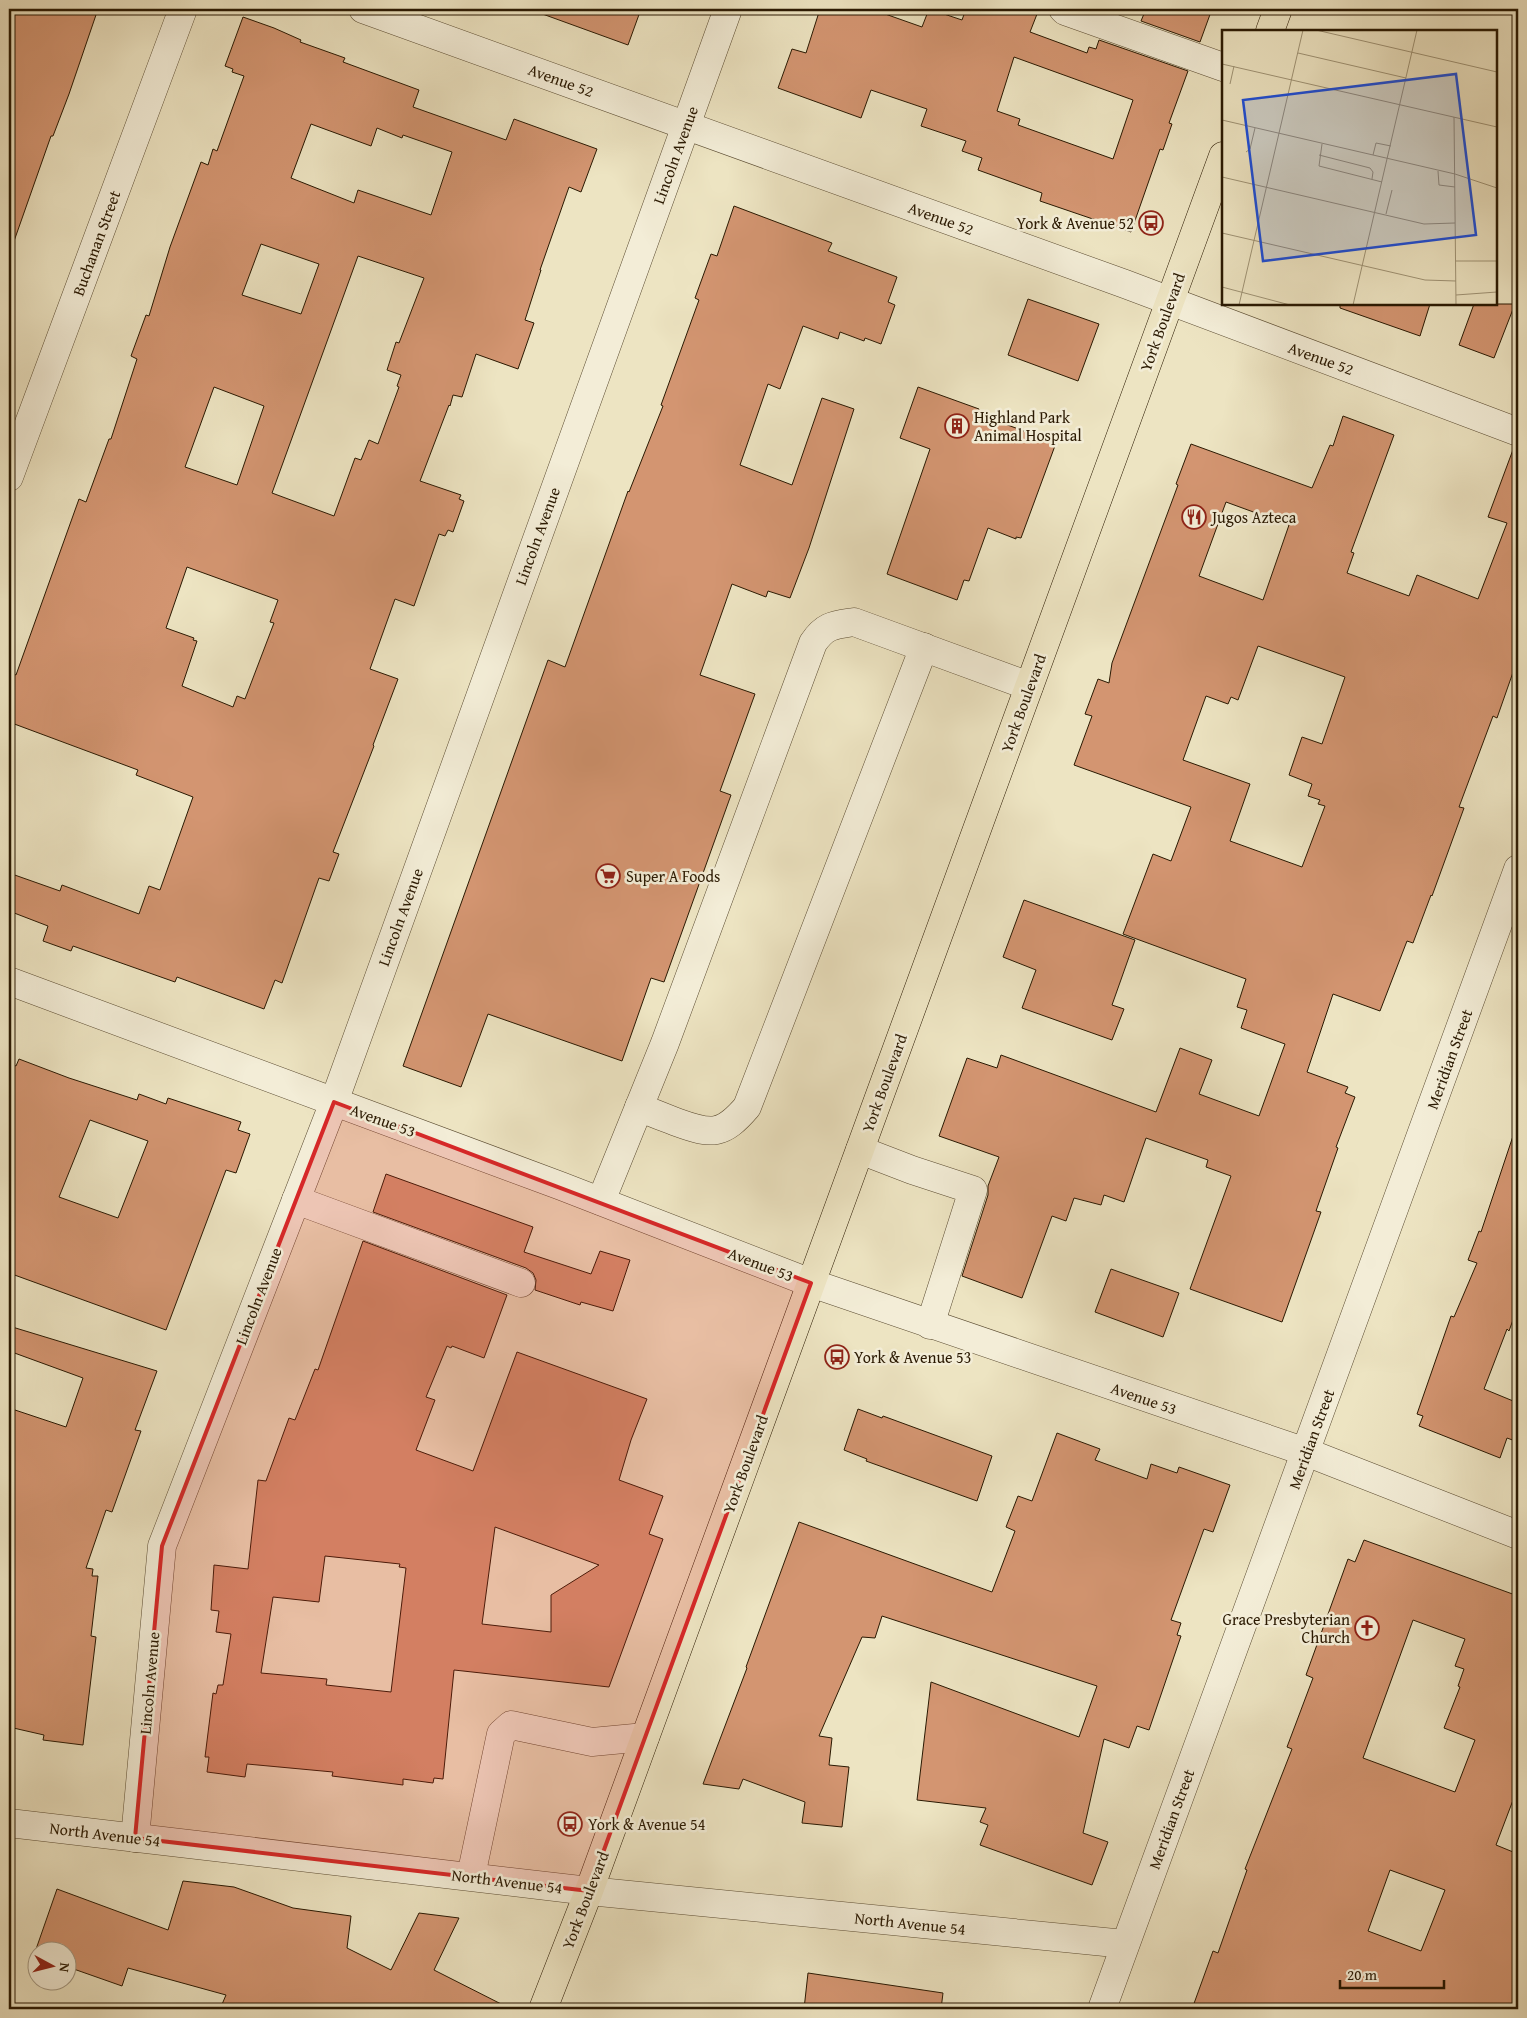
<svg xmlns="http://www.w3.org/2000/svg" width="1527" height="2018" viewBox="0 0 1527 2018" font-family="'Gentium Book Plus',serif">
<style>
.building{fill:#d39571;stroke:#2a1902;fill-rule:evenodd}
.lines{fill:none;stroke-linecap:round;stroke-linejoin:round}
.minor-casing{stroke:#5b4c32;stroke-width:29}
.major-casing{stroke:#2a1902;stroke-width:29}
.minor{stroke:#f3edd7;stroke-width:28}
.major{stroke:#ede4c2;stroke-width:28}
.marked{fill:#d62828;fill-opacity:0.2;stroke:#d62828;stroke-width:4;stroke-linejoin:round}
.labels{text-anchor:middle;stroke-width:5;stroke-linejoin:round;paint-order:stroke}
.street-label{font-size:16px;fill:#2a1902;stroke:#f3edd7}
.poi-label{font-size:16px;fill:#2a1902;stroke:#f3edd7;text-anchor:start}
.inset-road{fill:none;stroke:#9f9375;stroke-width:1}
.view{fill:#1d4ed8;fill-opacity:0.15;stroke:#1d4ed8;stroke-width:2.5}
.inset-edge{fill:none;stroke:#2a1902;stroke-width:2.5}
</style>
<rect width="100%" height="100%" fill="#ede4c2"/>
<filter id="stains"><feTurbulence type="fractalNoise" baseFrequency=".004" numOctaves="4"/><feColorMatrix values="0 0 0 0 .2 0 0 0 0 .09 0 0 0 0 .02 0 0 0 .5 -.17"/></filter>
<radialGradient id="worn" r=".72"><stop offset=".6" stop-color="#630" stop-opacity="0"/><stop offset="1" stop-color="#630" stop-opacity=".3"/></radialGradient>
<g class="building">
<polygon points="9,9 98,9 69,94 53,136 51,136 13,244 9,243"/>
<polygon points="537,9 641,9 628,45 537,12"/>
<path d="M820 9H871L922 27 929 9 962 20 966 9H1039L1030 32 1087 53 1089 47 1096 49 1099 40 1188 71 1169 123 1172 124 1163 150 1160 149 1131 232 1040 201 1042 193 978 170 982 158 962 151 966 141 921 126 927 109 871 90 861 118 778 88 792 49 806 53ZM1014 57 1133 100 1113 159 1018 125 1020 119 997 111Z"/>
<polygon points="1146,9 1212,9 1200,42 1141,21"/>
<path d="M243 17 274 28 301 40 300 42 345 58 343 62 419 90 413 107 506 140 514 119 597 149 581 192 569 187 540 270H541L525 320 534 323 518 369 476 354 462 397 453 395 450 406 449 405 420 481 461 495 459 499 464 501 453 532 448 530 445 536 439 534 414 606 395 599 370 669 398 679 373 745 374 746 333 852 339 854 329 881 319 878 282 983 275 980 264 1009 177 977 175 982 73 946 71 951 43 941 48 926 9 911V873L60 891 62 885 139 914 149 886 160 890 193 797 136 775 138 770 9 722V672L16 675 79 499 86 502 109 439H111L137 359 131 356 146 315 149 316 170 247 201 162 208 165 213 149 217 151 244 76 232 72 233 69 225 66ZM311 124 371 146 377 128 402 138 403 135 452 152 431 215 358 190 354 203 291 178ZM261 244 319 264 301 314 242 295ZM358 256 424 278 399 343 396 342 387 370 401 375 397 386 399 387 378 444 369 440 361 460 355 458 334 516 272 493ZM214 387 264 406 237 485 185 467ZM187 567 278 600 270 622 274 623 245 699 237 696 233 707 182 686 197 641 193 640 194 638 166 628Z"/>
<polygon points="734,206 832,243 828,251 897,277 888,302 895,305 881,344 865,338 864,341 840,332 838,339 803,326 780,389 768,384 740,465 792,485 822,398 854,409 809,548 790,598 768,591 766,597 732,584 700,675 755,694 720,791 731,795 664,982 651,978 622,1061 488,1014 461,1087 403,1066 548,660 565,667 628,491 629,492 663,406 661,405 699,300 695,298 711,254 717,256"/>
<polygon points="1028,299 1099,324 1078,381 1008,355"/>
<polygon points="1340,304 1430,304 1420,336 1340,308"/>
<polygon points="1474,304 1515,304 1494,358 1459,345"/>
<polygon points="918,387 979,409 978,414 1056,443 1021,538 1016,537 1016,539 988,528 969,581 964,580 957,600 887,574 930,449 900,438"/>
<path d="M1343 416 1394 435 1351 552 1354 553 1347 573 1409 596 1417 575 1478 599 1507 523 1488 517 1514 447H1518V658L1497 718 1493 716 1459 807 1464 808 1432 896 1431 895 1413 943 1407 941 1380 1011 1333 994 1307 1072 1348 1087 1345 1093 1355 1097 1336 1147 1338 1148 1316 1211 1321 1212 1282 1322 1190 1289 1231 1176 1206 1167 1208 1160 1146 1138 1124 1202 1104 1195 1101 1205 1074 1198 1066 1221 1052 1216 1022 1298 962 1276 988 1195V1186L999 1157 939 1136 967 1058 997 1068 1001 1055 1156 1112 1180 1048 1212 1060 1199 1094 1259 1116 1285 1044 1241 1028 1247 1010 1237 1007 1246 979 1123 934 1153 854 1171 861 1191 807 1074 765 1092 716 1085 714 1098 679 1109 683 1112 663 1178 485 1176 484 1191 444 1312 488 1330 445 1333 446ZM1226 502 1289 525 1263 600 1199 576ZM1258 646 1345 677 1322 744 1302 737 1289 775 1312 784 1308 796 1320 800 1318 804 1325 806 1302 867 1230 841 1250 784 1183 760 1206 696 1228 704 1231 697 1238 700Z"/>
<polygon points="1024,900 1135,940 1112,1005 1124,1009 1112,1040 1022,1008 1036,970 1003,957"/>
<path d="M19 1059 69 1078 137 1100 139 1094 166 1104 168 1098 241 1122 238 1130 250 1134 236 1173 226 1170 166 1330 9 1273V1063L16 1066ZM90 1120 148 1141 118 1218 59 1197Z"/>
<polygon points="1513,1136 1518,1137 1518,1306 1509,1331 1507,1329 1484,1389 1518,1403 1518,1442 1507,1438 1500,1458 1419,1426 1423,1416 1417,1414 1451,1316 1454,1317 1477,1263 1468,1260 1479,1231 1481,1232"/>
<polygon points="386,1174 533,1227 524,1252 591,1274 600,1251 630,1260 613,1311 581,1302 580,1305 535,1290 536,1280 533,1273 526,1268 373,1212"/>
<path d="M363 1241 507 1295 484 1358 452 1346 451 1348 447 1346 426 1397 435 1400 416 1450 473 1471 517 1352 647 1399 631 1440 619 1480 663 1496 649 1534 663 1539 609 1687 454 1670 443 1779 434 1778 433 1783 403 1779V1785L332 1776 333 1772 247 1764 245 1777 207 1772 209 1757H205L213 1693 216 1694 218 1685H223L231 1634 216 1632 219 1611 211 1610 214 1565 248 1569 258 1480 266 1481 289 1418 295 1420 315 1369 318 1370ZM495 1527 599 1565 551 1595V1632L482 1624ZM325 1556 400 1564 399 1567 406 1568 391 1692 326 1685 327 1679 261 1673 273 1597 319 1602Z"/>
<polygon points="1111,1269 1179,1293 1163,1337 1095,1312"/>
<polygon points="9,1326 157,1371 135,1430 141,1431 112,1512 106,1510 86,1568 93,1569 92,1576 98,1576 91,1636 96,1637 83,1745 43,1740 44,1735 9,1727 9,1408 66,1427 83,1378 9,1351"/>
<polygon points="858,1409 882,1418 883,1416 992,1456 977,1501 866,1461 867,1459 844,1450"/>
<polygon points="1057,1433 1100,1449 1095,1460 1147,1479 1151,1464 1177,1473 1179,1467 1230,1485 1213,1532 1204,1529 1171,1620 1181,1623 1177,1635 1181,1636 1149,1730 1137,1726 1129,1748 1104,1739 1083,1833 1108,1842 1092,1885 980,1845 988,1825 980,1822 986,1808 917,1800 931,1682 1079,1737 1097,1686 882,1616 875,1638 862,1637 819,1736 832,1738 829,1765 849,1767 842,1827 802,1823 805,1802 743,1779 739,1789 703,1784 747,1668 746,1667 799,1522 992,1592 1015,1531 1006,1527 1018,1496 1032,1501"/>
<path d="M1364 1540 1518 1596V1787L1496 1845 1518 1854V2009H1192L1213 1951 1218 1953 1247 1870 1245 1869 1292 1749 1287 1747 1313 1678 1306 1675 1348 1559 1355 1562ZM1413 1620 1465 1639 1455 1666 1464 1669 1458 1686 1460 1687 1444 1728 1475 1740 1455 1792 1363 1758ZM1390 1870 1445 1890 1421 1951 1368 1931Z"/>
<polygon points="183,1881 234,1887 293,1908 351,1916 347,1948 391,1970 419,1913 459,1918 434,1970 511,2009 220,2009 226,1995 128,1968 122,1986 68,1967 68,1950 38,1950 38,1957 34,1955 57,1889 168,1930"/>
<polygon points="808,1973 943,1993 941,2009 804,2009"/>
</g>
<g class="lines">
<g class="minor-casing">
<g id="minor">
<polyline points="363,9 1125,284 1518,432"/>
<polyline points="1063,9 1065,11 1223,67"/>
<polyline points="9,477 183,9"/>
<polyline points="9,981 561,1186 811,1283 1306,1452 1518,1535"/>
<path d="M639 1107C652 1113 666 1118 679 1123 712 1135 723 1135 747 1107L924 647"/>
<polyline points="860,1150 912,1170 973,1190 930,1325"/>
<polyline points="296,1200 521,1283"/>
<path d="M601 1201 665 1043 813 643C825 625 834 625 854 622L1029 686"/>
<polyline points="9,1823 589,1891 1125,1944"/>
<polyline points="135,1838 162,1546 334,1102 728,9"/>
<polyline points="471,1876 501,1734 511,1725 592,1742 645,1737"/>
<polyline points="1102,2009 1518,869"/>
</g>
</g>
<g class="major-casing">
<g id="major">
<polyline points="1270,31 1278,9"/>
<polyline points="543,2009 589,1891 1223,156"/>
</g>
</g>
<use href="#minor" class="minor"/>
<use href="#major" class="major"/>
</g>
<path class="marked" d="M334 1102 811 1283 589 1891 135 1838 162 1546Z"/>
<defs>
<g id="bus-ring" transform="scale(1.25)"><circle r="9.5" fill="#f3edd7" stroke="#8f2418" stroke-width="1.5"/><path d="M-5-6H5V4H4V6H2V4H-2V6H-4V4H-5ZM-3.5-4V0h7V-4ZM-3.5 1.2v1.5H-2V1.2ZM2 1.2v1.5H3.5V1.2Z" fill="#8f2418"/></g>
<g id="building-ring" transform="scale(1.25)"><circle r="9.5" fill="#f3edd7" stroke="#8f2418" stroke-width="1.5"/><path d="M-4-6H4V6H1V3H-1V6H-4ZM-2.5-4.3h1.7v1.8h-1.7ZM.8-4.3h1.7v1.8H.8ZM-2.5-1h1.7V.8h-1.7ZM.8-1h1.7V.8H.8Z" fill="#8f2418"/></g>
<g id="restaurant-ring" transform="scale(1.25)"><circle r="9.5" fill="#f3edd7" stroke="#8f2418" stroke-width="1.5"/><path d="M-5-6h1v4h1v-4h1v4h1v-4h1v5L-1.5 .5V6h-2V.5L-5-1ZM5-6V6H3V1.5H1.5Q1.5-4 5-6Z" fill="#8f2418"/></g>
<g id="supermarket-ring" transform="scale(1.25)"><circle r="9.5" fill="#f3edd7" stroke="#8f2418" stroke-width="1.5"/><path d="M-6-5.5h2.5l.6 2H6L4.5 2H-2.5L-4.4-4H-6ZM-1.5 3.2a1.3 1.3 0 1 0 .1 0ZM3 3.2a1.3 1.3 0 1 0 .1 0Z" fill="#8f2418"/></g>
<g id="church-ring" transform="scale(1.25)"><circle r="9.5" fill="#f3edd7" stroke="#8f2418" stroke-width="1.5"/><path d="M-1.2-6h2.4v3.5h3.3v2.4h-3.3V6h-2.4V-.1h-3.3v-2.4h3.3Z" fill="#8f2418"/></g>
</defs>
<g fill-rule="evenodd">
<use href="#bus-ring" x="1151" y="223"/>
<use href="#building-ring" x="957" y="426"/>
<use href="#restaurant-ring" x="1194" y="517"/>
<use href="#supermarket-ring" x="608" y="876"/>
<use href="#bus-ring" x="837" y="1357"/>
<use href="#church-ring" x="1367" y="1628"/>
<use href="#bus-ring" x="570" y="1824"/>
</g>
<g class="labels">
<g class="street-label">
<text transform="translate(561 80) rotate(20)" y="6">Avenue 52</text>
<text transform="translate(675 155) rotate(-70)" y="6">Lincoln Avenue</text>
<text transform="translate(941 218) rotate(20)" y="6">Avenue 52</text>
<text transform="translate(96 243) rotate(-70)" y="6">Buchanan Street</text>
<text transform="translate(1162 322) rotate(-70)" y="6">York Boulevard</text>
<text transform="translate(1321 358) rotate(20)" y="6">Avenue 52</text>
<text transform="translate(537 536) rotate(-70)" y="6">Lincoln Avenue</text>
<text transform="translate(1023 703) rotate(-70)" y="6">York Boulevard</text>
<text transform="translate(400 917) rotate(-70)" y="6">Lincoln Avenue</text>
<text transform="translate(1449 1059) rotate(-70)" y="6">Meridian Street</text>
<text transform="translate(884 1083) rotate(-70)" y="6">York Boulevard</text>
<text transform="translate(383 1120) rotate(20)" y="6">Avenue 53</text>
<text transform="translate(761 1264) rotate(21)" y="6">Avenue 53</text>
<text transform="translate(258 1296) rotate(-69)" y="6">Lincoln Avenue</text>
<text transform="translate(1144 1398) rotate(19)" y="6">Avenue 53</text>
<text transform="translate(1311 1439) rotate(-70)" y="6">Meridian Street</text>
<text transform="translate(745 1464) rotate(-70)" y="6">York Boulevard</text>
<text transform="translate(149 1683) rotate(-85)" y="6">Lincoln Avenue</text>
<text transform="translate(1171 1819) rotate(-70)" y="6">Meridian Street</text>
<text transform="translate(105 1834) rotate(7)" y="6">North Avenue 54</text>
<text transform="translate(507 1881) rotate(7)" y="6">North Avenue 54</text>
<text transform="translate(585 1900) rotate(-69)" y="6">York Boulevard</text>
<text transform="translate(910 1923) rotate(6)" y="6">North Avenue 54</text>
</g>
<g class="poi-label">
<text x="1134" y="229" text-anchor="end">York &amp; Avenue 52</text>
<text x="974" y="423">Highland Park<tspan x="974" dy="18">Animal Hospital</tspan></text>
<text x="1212" y="523">Jugos Azteca</text>
<text x="626" y="882">Super A Foods</text>
<text x="854" y="1363">York &amp; Avenue 53</text>
<text x="1350" y="1625" text-anchor="end">Grace Presbyterian<tspan x="1350" dy="18">Church</tspan></text>
<text x="588" y="1830">York &amp; Avenue 54</text>
</g>
</g>
<g transform="translate(1222 30)">
<rect width="275" height="275" fill="#ede4c2"/>
<path class="inset-road" d="M94 0 275 42M76 23 184 48M0 34 275 97M8 54 12 36M232 87 234 275M0 90 233 144 275 158M100 114 97 136 160 152M24 122 28 119 33 98M97 125 148 138 151 142 150 149M151 125 154 113 169 116M216 141 217 155 233 157M0 147 202 194 233 193M164 184 170 160M0 203 203 250 234 251M234 231H275M0 257 68 275M234 265 275 262M17 275 81 0M131 275 195 0"/>
<path class="view" d="M234 44 254 205 41 231 21 70Z"/>
<rect width="275" height="275" class="inset-edge"/>
</g>
<rect width="1527" height="2018" fill="none" stroke="#ede4c2" stroke-width="30"/>
<rect x="10" y="10" width="1507" height="1998" fill="none" stroke="#2a1902" stroke-width="2.5"/>
<rect x="15" y="15" width="1497" height="1988" fill="none" stroke="#2a1902"/>
<g transform="translate(52 1966) rotate(97)"><circle r="24" fill="#f3edd7" stroke="#a39882"/>
<path d="M0-4L9 19L0 12L-9 19Z" fill="#8f2418"/>
<text y="-8" font-size="14" font-weight="bold" text-anchor="middle" fill="#2a1902">N</text>
</g>
<path d="M1340 1980v8h104v-8" fill="none" stroke="#2a1902" stroke-width="2.5"/>
<text x="1347" y="1980" font-size="15" fill="#2a1902" stroke="#f3edd7" stroke-width="4" paint-order="stroke">20 m</text>
<rect width="100%" height="100%" filter="url(#stains)"/>
<rect width="100%" height="100%" fill="url(#worn)"/>
</svg>
